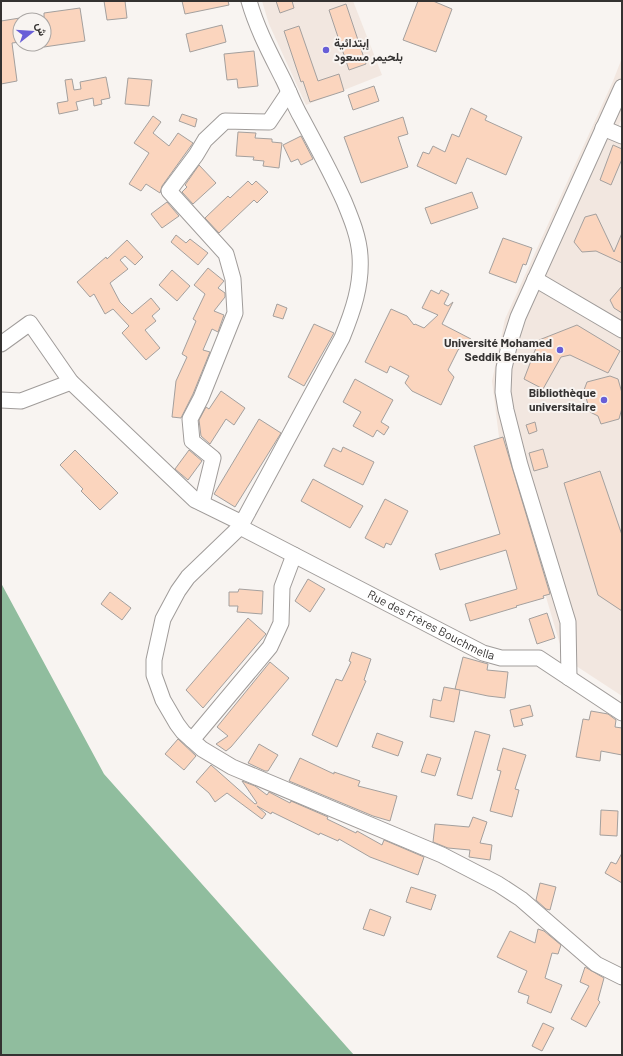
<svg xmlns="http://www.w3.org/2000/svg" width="623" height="1056" viewBox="0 0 623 1056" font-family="Barlow,Vazirmatn,sans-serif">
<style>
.built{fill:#f2e7e0}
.forest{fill:#90bd9e}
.building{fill:#fbd5be;stroke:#a4a09e}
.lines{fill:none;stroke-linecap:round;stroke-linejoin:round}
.minor-casing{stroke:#a09c9a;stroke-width:17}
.minor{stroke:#fff;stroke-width:15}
.poi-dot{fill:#685ed7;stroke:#f8f4f1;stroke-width:1.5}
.labels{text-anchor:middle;stroke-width:4;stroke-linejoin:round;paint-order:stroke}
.poi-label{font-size:12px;font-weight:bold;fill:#343231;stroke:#f8f4f1;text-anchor:end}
.street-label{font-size:12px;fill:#343231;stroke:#f8f4f1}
</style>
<rect width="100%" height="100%" fill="#f8f4f1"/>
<g class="built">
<polygon points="262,1 353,1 382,75 306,105 269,24"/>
<polygon points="622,58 622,118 618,127 622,129 622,696 564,658 499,437 492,381 505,319 613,81"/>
</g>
<polygon class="forest" points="1,583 104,774 354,1055 1,1055"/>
<g class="building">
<polygon points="104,1 125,1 127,18 107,20"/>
<polygon points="182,1 228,1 229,5 185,14"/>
<polygon points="276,1 292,1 294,8 280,13"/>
<polygon points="418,1 433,1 452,9 436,52 403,40"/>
<polygon points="346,4 366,64 349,70 329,10"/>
<polygon points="80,8 85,41 44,47 44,13"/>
<polygon points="20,18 20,42 12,43 17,81 1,84 1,21"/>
<polygon points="222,25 226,42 190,52 186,34"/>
<polygon points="299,26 318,81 339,74 344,91 310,102 303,81 301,82 284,31"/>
<polygon points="254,51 258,86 238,88 237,79 227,80 224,54"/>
<polygon points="106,77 110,98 101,100 102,104 94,106 93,98 76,102 78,110 59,114 57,103 68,101 65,80 72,79 74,90 81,89 80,82"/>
<polygon points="128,78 152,80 149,106 125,104"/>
<polygon points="374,86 379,101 353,110 348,95"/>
<polygon points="471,108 487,116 485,120 522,137 506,175 467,158 456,184 417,166 423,152 429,154 433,146 445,152 452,134 459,137"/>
<polygon points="182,114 197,119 195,127 179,121"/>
<polygon points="153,116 161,122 153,133 169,146 178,133 193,143 162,186 160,193 146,184 141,191 129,184 149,153 134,143"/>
<polygon points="403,117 408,134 398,137 408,167 361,183 344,137"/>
<polygon points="238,132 256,133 255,138 272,139 272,142 282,143 279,168 263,166 264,161 253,160 254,157 236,156"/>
<polygon points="301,136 313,159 301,165 298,159 291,162 283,145"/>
<polygon points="613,145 622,149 622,159 611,185 600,180"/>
<polygon points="199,165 216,183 193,204 182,192 187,187 185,185"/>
<polygon points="248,181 252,185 256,181 268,192 257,203 254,200 219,233 205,218 228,196 230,198"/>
<polygon points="472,192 478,208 431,224 425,208"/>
<polygon points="167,202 179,216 162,228 151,214"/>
<polygon points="596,214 614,252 622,233 622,263 596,251 582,252 574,242 585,217"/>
<polygon points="176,235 186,243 190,239 208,253 198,265 171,242"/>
<polygon points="503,238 532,248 526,265 523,264 516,283 489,273"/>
<polygon points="127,240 143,257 135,265 125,256 120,260 128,269 110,283 120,302 132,314 151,298 160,309 152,316 156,321 145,330 160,348 146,360 122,333 129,326 113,309 105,314 94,294 90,297 77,282 106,257 107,259"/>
<polygon points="208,268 224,281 218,288 225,293 225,297 214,311 224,315 218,332 212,329 203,350 210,352 193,394 181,418 172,417 176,381 187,357 182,354 196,321 193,319 205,294 194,285"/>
<polygon points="172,270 190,286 177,301 159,285"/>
<polygon points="622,286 622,313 614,308 610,300"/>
<polygon points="431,290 439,294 441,290 449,294 444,304 448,306 453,302 442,324 471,339 468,346 465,344 458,350 448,370 454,377 441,405 412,391 405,383 409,376 390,366 387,373 365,362 391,309 407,316 414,325 415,324 424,328 438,315 422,308"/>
<polygon points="277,304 287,308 283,319 273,316"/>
<polygon points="314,324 334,333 304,386 288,377"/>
<polygon points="577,325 620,351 608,373 570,355 561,357 543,389 524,379 539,340"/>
<polygon points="610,376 618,379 622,393 622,408 619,419 601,424 598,416 590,412 584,390 587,382"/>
<polygon points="355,379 393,400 381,422 389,427 384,435 377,430 373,437 353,426 361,412 343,402"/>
<polygon points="221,391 245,408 234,425 226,419 210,444 201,436 199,420 206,407 209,409"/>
<polygon points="259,419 281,433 235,507 214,494"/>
<polygon points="535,422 537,431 529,434 526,425"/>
<polygon points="503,437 550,594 543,596 544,598 516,606 517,607 470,621 465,604 517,589 506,550 440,570 435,554 500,534 474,446"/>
<polygon points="343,447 374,462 363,485 324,466 333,448 341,452"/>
<polygon points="543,449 548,467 534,471 529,453"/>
<polygon points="75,450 118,493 100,510 81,491 83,489 60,465"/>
<polygon points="189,450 202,461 188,480 175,469"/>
<polygon points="600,471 622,535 622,611 598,595 564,483"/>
<polygon points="313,479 363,506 350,528 301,501"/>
<polygon points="385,499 408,511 391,545 386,543 384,548 365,538"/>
<polygon points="308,579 325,589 310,612 295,601"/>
<polygon points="239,589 263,591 262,614 237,612 238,606 229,606 229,592 238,592"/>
<polygon points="110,592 131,608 122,620 101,604"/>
<polygon points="547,613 555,638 537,644 529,619"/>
<polygon points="248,618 266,634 203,708 186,690"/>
<polygon points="352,652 371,659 364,680 366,681 337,747 312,735 336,679 342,681 351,662 349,661"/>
<polygon points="463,657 488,664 487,670 508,672 505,698 488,696 455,689"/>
<polygon points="270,662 289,678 231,747 226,751 216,744 228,736 217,727"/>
<polygon points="444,687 460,690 454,722 430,717 433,699 441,701"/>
<polygon points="530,705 533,716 521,719 523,725 514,727 510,710"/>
<polygon points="591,711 608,714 616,720 615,727 622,728 622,755 601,751 600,761 576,757 583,719 589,720"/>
<polygon points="475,731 490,735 472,799 457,795"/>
<polygon points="377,733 403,742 398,756 372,747"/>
<polygon points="178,739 196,756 184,770 165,754"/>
<polygon points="259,744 278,755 268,771 265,771 248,763"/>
<polygon points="503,748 526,755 515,789 519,790 512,817 490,811 501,771 497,770"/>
<polygon points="427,754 441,758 435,776 421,772"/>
<polygon points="300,758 334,774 334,772 360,781 358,786 397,796 390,821 373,816 289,781"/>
<polygon points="211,765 255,804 257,803 242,781 255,786 267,795 269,792 290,803 291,801 328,817 327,819 356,833 357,831 382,845 384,840 424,857 418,875 370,857 339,839 338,841 320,833 319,835 272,812 271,814 257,806 266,814 262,819 227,793 215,802 209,793 196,782"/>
<polygon points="601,810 618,811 617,836 600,835"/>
<polygon points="473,817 487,822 480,843 492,845 490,860 469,857 470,850 448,848 433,842 435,824 469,827"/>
<polygon points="622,853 622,883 605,873 611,862 616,864"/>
<polygon points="540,883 556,887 550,910 546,909 536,900"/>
<polygon points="411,887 436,895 431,910 406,902"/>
<polygon points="370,909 391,917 384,936 363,929"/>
<polygon points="538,929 544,931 561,945 558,954 552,953 545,978 562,985 551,1013 527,1003 529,996 518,992 527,971 497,957 510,931 535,943"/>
<polygon points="585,967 604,978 598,1000 600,1002 586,1027 571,1019 589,986 580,982"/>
<polygon points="543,1023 554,1028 542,1051 532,1046"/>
</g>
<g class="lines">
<g class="minor-casing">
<g id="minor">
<path d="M249 1C257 29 270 53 283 79 289 91 294 105 301 117 316 145 331 172 344 201 351 218 359 237 360 256 362 285 353 311 342 338L240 527 188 577 178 591 163 619 154 660V675L163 700 177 724 183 732 202 749 232 767 442 855 498 884 521 899 596 964 622 977"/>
<polyline points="603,128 622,136"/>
<polyline points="535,279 622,330"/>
<polyline points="1,344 30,323 71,382 195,500 242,523"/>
<polyline points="1,400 21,401 71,382"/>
<polyline points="202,503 213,458 192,441 190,419 201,398 235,313 233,279 226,254 169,191 196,155 205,140 225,121 269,122 289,92"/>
<path id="s1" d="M240 527 483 653 501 658H539L622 713"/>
<polyline points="569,678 568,622 520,465 506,410 503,392 504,368 510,342 518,317 622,87"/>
<polyline points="192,740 270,647 281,623 282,587 294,555"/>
</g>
</g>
<use href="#minor" class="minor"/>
</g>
<g class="poi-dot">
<circle cx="326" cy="50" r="4"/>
<circle cx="560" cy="350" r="4"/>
<circle cx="604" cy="400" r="4"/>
</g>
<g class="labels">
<g class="poi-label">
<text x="334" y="47" text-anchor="start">إبتدائية<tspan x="334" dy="14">بلحيمر مسعود</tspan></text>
<text x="552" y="347">Université Mohamed<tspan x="552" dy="14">Seddik Benyahia</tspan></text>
<text x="596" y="397">Bibliothèque<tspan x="596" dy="14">universitaire</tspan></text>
</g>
<g class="street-label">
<text dy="4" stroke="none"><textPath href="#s1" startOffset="215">Rue des Frères Bouchmella</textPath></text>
</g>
</g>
<rect width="623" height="1056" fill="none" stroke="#343231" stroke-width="4"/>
<g transform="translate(32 32) rotate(73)"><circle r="19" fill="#f8f4f1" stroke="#aaa6a4"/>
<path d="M0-3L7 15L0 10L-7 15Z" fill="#685ed7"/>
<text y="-6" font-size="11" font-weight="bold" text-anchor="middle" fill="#343231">ش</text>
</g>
</svg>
